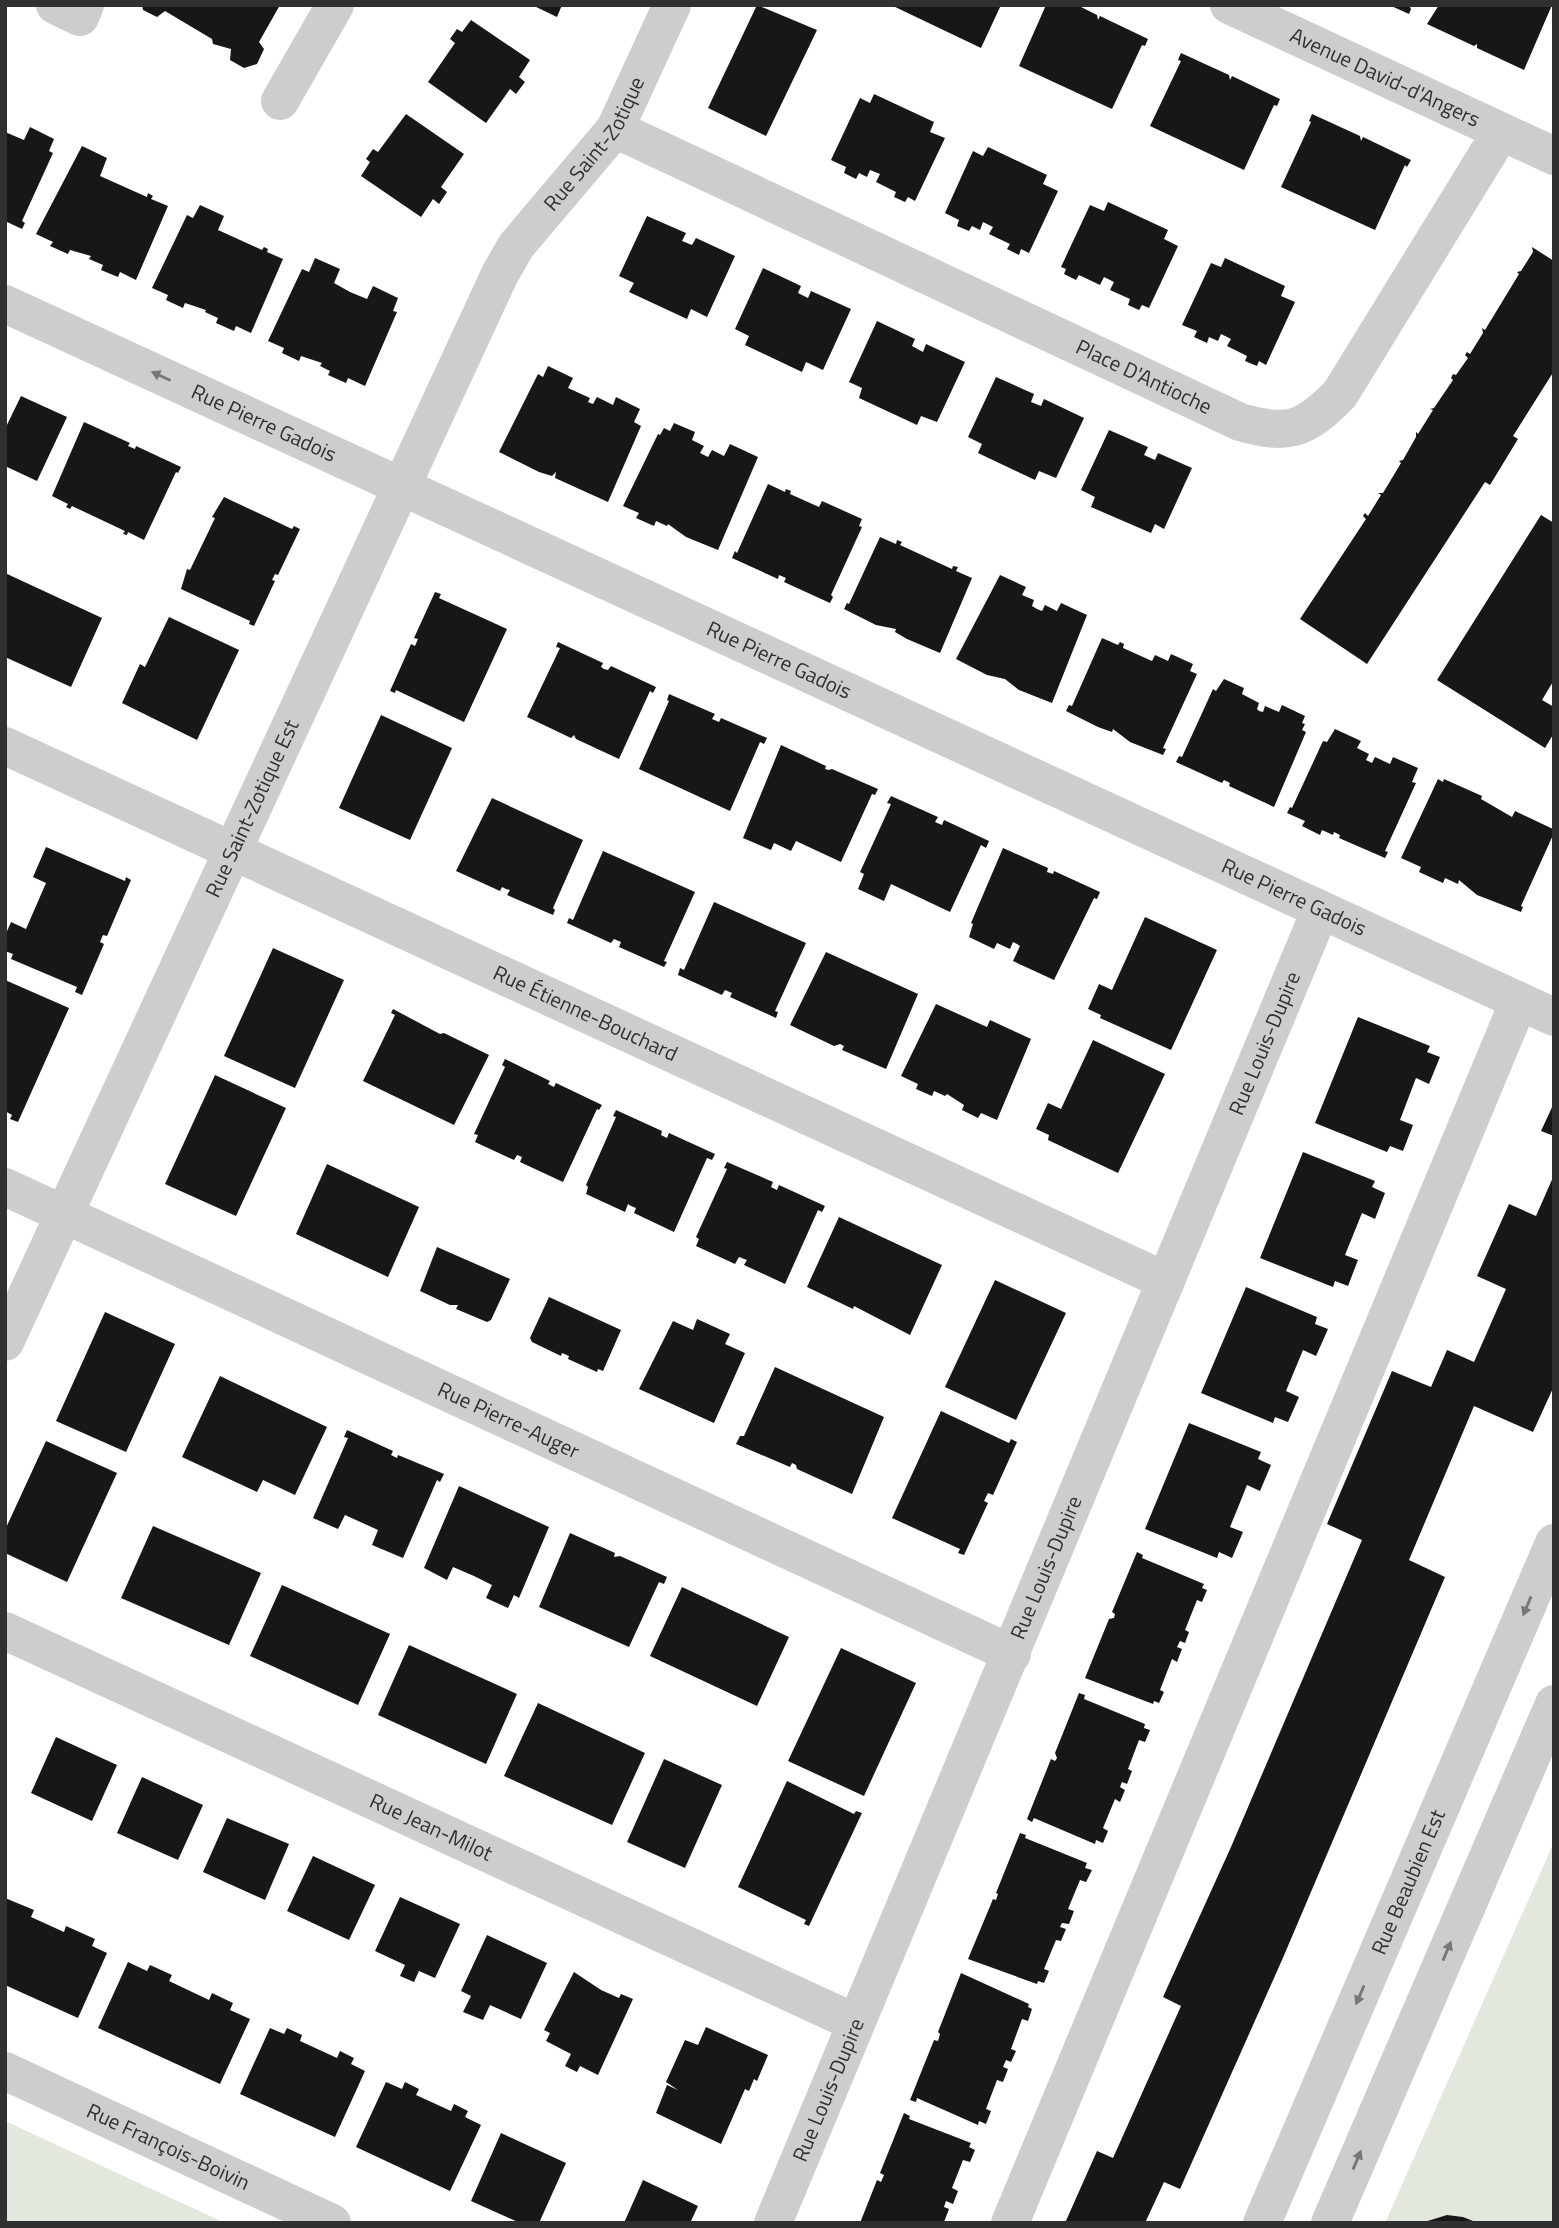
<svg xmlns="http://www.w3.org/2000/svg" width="1559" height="2228" viewBox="0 0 1559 2228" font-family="'Titillium Web',sans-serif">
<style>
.green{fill:#e2e8dd}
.building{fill:#171717}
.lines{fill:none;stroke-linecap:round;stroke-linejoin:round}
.minor{stroke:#cdcdcd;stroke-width:38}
.oneway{fill:#777}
.labels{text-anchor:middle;stroke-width:7;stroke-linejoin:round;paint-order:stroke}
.street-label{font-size:21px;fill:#303030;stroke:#fff}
</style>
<rect width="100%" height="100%" fill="#fff"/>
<g class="green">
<polygon points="1554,1842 1554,2223 1385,2223"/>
<polygon points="5,2121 225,2223 5,2223"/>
</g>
<g class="building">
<polygon points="142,5 280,5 259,42 264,49 257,64 244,68 230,60 231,49 213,44 212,39 165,11 157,17 143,10"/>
<polygon points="532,5 562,5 557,17"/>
<polygon points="757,5 817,30 766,136 708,108"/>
<polygon points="891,5 1001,5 981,48"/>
<polygon points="1046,5 1077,5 1097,15 1098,20 1100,16 1148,39 1145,46 1142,45 1112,109 1019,66"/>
<polygon points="1389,5 1409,5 1411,9 1409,14"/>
<polygon points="1439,5 1552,5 1524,70 1477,48 1477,44 1474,46 1427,24"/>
<polygon points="471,20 530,60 519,77 525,82 516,94 510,89 486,123 428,82 455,43 450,39 457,29 462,32"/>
<polygon points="1181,53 1229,75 1230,80 1232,76 1280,99 1277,106 1274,105 1244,170 1150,126 1181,61 1178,60"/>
<polygon points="874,94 934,122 930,132 945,138 915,201 908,197 905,202 894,197 896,192 876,182 880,174 870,170 867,177 859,173 856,179 844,173 846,167 831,160 860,98 870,103"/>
<polygon points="406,114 464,154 441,187 447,192 439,204 433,199 421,217 361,176 370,162 366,159 373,149 378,152"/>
<polygon points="1312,114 1360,136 1361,141 1363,137 1411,160 1407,167 1405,165 1375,230 1281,187 1311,122 1309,121"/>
<polygon points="30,127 54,139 49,151 53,153 22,221 25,223 22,229 5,221 5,132 24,140"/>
<polygon points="82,146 107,158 100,176 147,197 148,193 153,196 151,199 168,206 136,280 120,272 118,277 101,270 103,265 89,259 91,256 70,250 68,254 50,246 53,242 36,234"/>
<polygon points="988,147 1047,175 1043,184 1058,191 1029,253 1021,249 1019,255 1007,249 1010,244 989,234 993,227 983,222 980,230 972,226 969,231 957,226 959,220 945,213 973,151 983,156"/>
<polygon points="1108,202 1168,230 1164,239 1178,246 1149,308 1142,305 1139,310 1128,305 1130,299 1110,290 1114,282 1104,277 1100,285 1079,275 1076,280 1064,274 1066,269 1061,267 1090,205 1104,211"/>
<polygon points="200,205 224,216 218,230 262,250 264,247 268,249 267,252 283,259 251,333 236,326 234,331 216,323 218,318 205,312 206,310 185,303 183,308 166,300 168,295 152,288 187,215 193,218"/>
<polygon points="647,216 686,233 682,241 692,245 696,238 735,256 707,317 691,309 687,319 629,292 634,283 619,276"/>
<polygon points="1532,247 1554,261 1554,371 1513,436 1518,439 1490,485 1485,482 1367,664 1300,619 1366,519 1363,516 1365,513 1368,516 1381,495 1378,493 1383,493 1401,463 1399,461 1403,460 1416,437 1416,432 1418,434 1433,410 1430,409 1434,408 1453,380 1451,378 1453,374 1456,375 1468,358 1465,355 1467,352 1470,354 1483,333 1482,328 1485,330 1519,274 1517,272 1521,271 1533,252"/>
<polygon points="315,258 340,269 334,283 350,292 367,299 373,286 398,298 393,311 397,312 365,386 348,378 346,383 328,375 330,371 320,366 322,363 301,356 299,361 282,353 284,348 268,341 302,269 309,272"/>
<polygon points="1225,258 1285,286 1281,296 1295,302 1266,365 1259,361 1257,366 1245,361 1247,356 1227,346 1231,339 1221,334 1218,341 1209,337 1207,343 1194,337 1197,331 1182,325 1211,263 1221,267"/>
<polygon points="763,268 801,286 798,293 808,298 811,291 851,309 823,370 806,362 802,372 745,345 749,336 735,329"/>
<polygon points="877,321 915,339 912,346 923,352 926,344 965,362 937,422 921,416 917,425 859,398 862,388 849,382"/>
<polygon points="548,366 573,378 568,388 590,398 588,402 593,404 597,397 613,405 616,397 640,409 634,422 641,426 608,502 555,478 556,472 552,476 539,472 499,452 538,374 543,377"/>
<polygon points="996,377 1034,394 1031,402 1041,406 1044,399 1084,418 1056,478 1039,471 1035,480 978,453 982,444 968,437"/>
<polygon points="21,396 67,417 37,481 5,466 5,429"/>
<polygon points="84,422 130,443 128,446 135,449 136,446 181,467 178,473 176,472 144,540 128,532 127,535 123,534 125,531 72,506 70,509 66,507 68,504 52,496"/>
<polygon points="674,423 695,432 692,440 704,446 700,453 708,457 712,450 724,456 730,444 758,457 718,550 686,537 668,524 667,526 656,521 654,526 636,518 639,513 623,506 658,434 660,435 664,428 670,431"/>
<polygon points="1109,430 1148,447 1144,455 1155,460 1158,453 1192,468 1164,529 1155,524 1151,533 1091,507 1095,497 1081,490"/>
<polygon points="768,484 785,492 786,489 791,491 790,494 819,507 822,501 862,519 859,526 862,527 831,595 833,597 830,603 784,582 786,578 779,575 778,579 732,558 735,551 737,553"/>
<polygon points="224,497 292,529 294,526 300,529 278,575 275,574 272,580 275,581 254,626 249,624 250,621 181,589 187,569 190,570 215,518 212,517"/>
<polygon points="1541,515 1554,523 1554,680 1542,700 1554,707 1554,733 1545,748 1437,680"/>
<polygon points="880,537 896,544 897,540 902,542 900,545 952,569 953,566 958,567 956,571 972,578 940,653 907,639 895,632 896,629 876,625 844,609 847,603 849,604"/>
<polygon points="5,573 102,618 71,687 5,657"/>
<polygon points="1000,575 1026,587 1022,595 1034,600 1032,606 1037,609 1042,611 1045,605 1057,611 1061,603 1087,615 1052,703 1019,690 1005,679 987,675 956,659"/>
<polygon points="435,592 441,594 439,598 507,629 464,722 396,690 395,693 390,691 411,644 415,646 418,639 414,638"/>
<polygon points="169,617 239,650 197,740 122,703 140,664 145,667"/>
<polygon points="1102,638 1118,645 1120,642 1124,644 1123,648 1152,661 1155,655 1168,661 1171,654 1193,664 1190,671 1197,674 1163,748 1166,749 1163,755 1130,742 1113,729 1112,732 1098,727 1066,711 1069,705 1072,706"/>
<polygon points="558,642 603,663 601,667 604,669 608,670 611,666 656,687 653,693 650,691 619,759 576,739 574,735 571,738 527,717 560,648 556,647"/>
<polygon points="1224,679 1244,688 1242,694 1259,703 1257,709 1259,711 1263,712 1265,706 1279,712 1282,705 1305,716 1302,723 1305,724 1302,730 1306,732 1274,807 1229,786 1230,783 1224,780 1222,783 1176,762 1179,756 1182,757 1213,689 1216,691"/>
<polygon points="669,694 715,714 712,719 719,722 721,718 767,738 764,744 760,742 730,811 639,769 669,701 667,700"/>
<polygon points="381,715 452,748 410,840 339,808"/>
<polygon points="1335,729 1361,741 1357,748 1369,754 1366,760 1372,763 1375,757 1390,764 1393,757 1418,768 1412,782 1416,783 1385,851 1388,852 1385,858 1339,838 1340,835 1334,832 1333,835 1322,830 1320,835 1302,826 1305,821 1287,813 1290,807 1292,808 1323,741 1327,742"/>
<polygon points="781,745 826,766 825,769 829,770 832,769 878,789 875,795 872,794 841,862 796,841 791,851 774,843 771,850 743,838"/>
<polygon points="1438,779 1443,782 1444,779 1482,796 1481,799 1512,817 1515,811 1553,829 1553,835 1521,906 1523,907 1521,912 1477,895 1459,880 1458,884 1445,878 1443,883 1419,872 1421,867 1401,858"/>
<polygon points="891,796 938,817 935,822 942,825 944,820 989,841 986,848 981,845 950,912 891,884 884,901 858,889 864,874 860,872 891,804 887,803"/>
<polygon points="492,798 583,840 553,908 555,910 553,915 507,895 510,890 506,889 502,887 500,891 456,871"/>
<polygon points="46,847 125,881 126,877 131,880 107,936 103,935 100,942 104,944 82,995 75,992 77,987 11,959 13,954 5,951 5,936 11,922 26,929 46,883 33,877"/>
<polygon points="1003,848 1048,868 1047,872 1053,874 1054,871 1100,892 1097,899 1094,898 1054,980 1013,961 1020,946 1017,944 1013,942 1010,949 997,943 994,949 969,937 973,924 971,923"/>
<polygon points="603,851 695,892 664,961 667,962 664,967 619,947 621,942 614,939 611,943 567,923 569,918 573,920"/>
<polygon points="714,902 806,943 775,1011 778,1012 776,1018 730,997 732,993 725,990 722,995 678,975 680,968 684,970"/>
<polygon points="1145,917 1217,950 1171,1050 1100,1018 1101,1015 1088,1009 1099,984 1112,990"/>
<polygon points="273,948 344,980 295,1088 224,1056"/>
<polygon points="826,952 918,994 886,1069 842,1050 844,1046 840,1044 834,1046 790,1025"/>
<polygon points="5,980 69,1008 18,1122 10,1119 12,1115 5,1111"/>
<polygon points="936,1004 987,1027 990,1020 1031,1039 997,1120 981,1113 978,1118 962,1110 964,1105 947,1094 945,1096 934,1091 932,1096 916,1089 918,1084 901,1076"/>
<polygon points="393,1009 440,1034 444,1033 489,1055 454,1125 363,1081 395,1015 391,1013"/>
<polygon points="1358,1017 1430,1046 1427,1052 1440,1057 1429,1084 1416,1078 1400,1120 1413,1125 1403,1151 1390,1146 1387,1152 1315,1123"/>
<polygon points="1093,1040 1165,1074 1118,1173 1048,1140 1049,1135 1036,1129 1048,1103 1061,1109"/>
<polygon points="505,1059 550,1081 548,1084 554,1087 556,1083 602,1105 599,1110 597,1109 563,1182 520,1162 522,1157 517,1155 514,1160 475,1142 478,1135 474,1134 505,1067 502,1065"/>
<polygon points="215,1075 286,1108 236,1216 165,1184"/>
<polygon points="1554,1103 1554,1136 1541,1131"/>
<polygon points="616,1110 662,1131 661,1135 667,1138 669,1133 715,1154 712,1160 707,1158 674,1232 634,1213 636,1208 631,1206 628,1204 625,1212 586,1194 588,1187 586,1185 616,1117 613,1116"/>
<polygon points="1303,1152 1375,1181 1372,1187 1385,1193 1375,1219 1362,1213 1345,1255 1358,1260 1348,1286 1335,1281 1333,1287 1260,1258"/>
<polygon points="727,1162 773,1182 771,1187 777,1190 779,1185 825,1206 822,1212 818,1210 785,1284 744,1265 747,1260 739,1257 735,1264 696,1246 699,1239 696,1237 727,1169 724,1168"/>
<polygon points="327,1164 419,1207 388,1277 296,1234"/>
<polygon points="1554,1175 1554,1386 1533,1432 1474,1406 1409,1560 1445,1577 1282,1960 1180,2189 1164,2182 1145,2223 1065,2223 1097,2151 1113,2158 1181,2006 1163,1997 1231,1847 1362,1540 1327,1524 1392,1371 1431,1387 1447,1350 1474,1362 1506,1289 1477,1276 1509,1204 1536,1216"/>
<polygon points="839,1217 942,1265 910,1335 854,1306 853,1309 807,1287"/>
<polygon points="437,1247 510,1279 491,1320 487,1322 456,1309 458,1305 450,1305 420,1291"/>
<polygon points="995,1280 1066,1313 1016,1420 945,1387"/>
<polygon points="1246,1287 1317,1317 1315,1324 1328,1329 1316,1356 1303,1350 1286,1391 1299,1397 1288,1422 1275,1417 1273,1423 1201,1393"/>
<polygon points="549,1297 621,1330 603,1371 598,1369 597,1372 568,1359 569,1356 562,1353 561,1356 532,1342 530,1338"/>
<polygon points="105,1312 175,1344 126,1452 56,1421"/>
<polygon points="697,1319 730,1334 725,1344 745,1353 714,1423 639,1389 673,1321 693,1330"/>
<polygon points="775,1367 884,1417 852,1494 797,1469 796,1465 792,1463 790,1467 736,1444 740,1436 744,1436"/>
<polygon points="220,1376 327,1427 295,1495 263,1480 257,1492 182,1457"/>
<polygon points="941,1411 1009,1443 1011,1439 1017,1442 993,1495 988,1493 984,1501 988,1503 964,1555 958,1553 960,1549 892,1518"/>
<polygon points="1189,1423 1261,1452 1258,1459 1271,1465 1260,1491 1247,1485 1239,1505 1230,1527 1243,1532 1232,1558 1219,1552 1217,1558 1145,1529"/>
<polygon points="347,1430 393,1451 391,1455 397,1458 398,1455 444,1474 440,1482 437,1480 403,1558 372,1545 378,1530 345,1515 338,1529 313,1518 348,1438 344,1437"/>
<polygon points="46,1441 117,1473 67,1582 5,1553 5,1530"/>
<polygon points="459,1486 549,1527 519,1598 514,1595 508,1608 486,1598 492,1585 474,1576 453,1567 447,1580 424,1568"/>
<polygon points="153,1526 261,1573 229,1645 121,1598"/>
<polygon points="570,1533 615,1553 614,1557 620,1556 667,1577 664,1584 659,1582 629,1647 539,1607"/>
<polygon points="1137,1552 1143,1555 1142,1558 1204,1584 1202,1588 1207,1590 1202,1602 1197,1600 1185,1630 1189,1632 1185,1643 1180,1641 1177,1647 1182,1649 1177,1662 1172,1659 1160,1690 1164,1692 1159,1703 1154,1701 1153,1704 1085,1678 1109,1619 1114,1618 1115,1614 1112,1612"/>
<polygon points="282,1585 390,1634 358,1705 250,1656"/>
<polygon points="682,1587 789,1637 757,1706 650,1656"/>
<polygon points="409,1645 517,1694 486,1764 378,1715"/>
<polygon points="841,1648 916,1683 864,1796 788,1761"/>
<polygon points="1079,1693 1085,1695 1084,1699 1145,1724 1144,1728 1150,1730 1145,1742 1139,1740 1128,1769 1132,1771 1127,1784 1122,1782 1120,1787 1125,1790 1120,1802 1115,1799 1103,1828 1108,1831 1103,1843 1096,1840 1095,1844 1034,1818 1032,1822 1027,1819 1051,1759 1055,1761 1057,1758 1055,1753"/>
<polygon points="538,1703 645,1753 612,1825 504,1776"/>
<polygon points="56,1737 117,1765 92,1821 31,1793"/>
<polygon points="664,1759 722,1785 685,1868 627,1842"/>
<polygon points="142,1777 203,1805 178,1860 117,1833"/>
<polygon points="787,1781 854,1814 856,1811 862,1813 809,1926 804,1924 806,1920 738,1887"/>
<polygon points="227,1818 289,1844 265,1900 203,1872"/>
<polygon points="1020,1833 1026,1835 1025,1838 1087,1863 1085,1868 1092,1870 1086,1882 1080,1880 1068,1909 1074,1911 1069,1924 1062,1923 1060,1927 1066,1929 1061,1941 1056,1940 1044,1969 1049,1971 1044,1983 1038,1981 1037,1984 968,1959 993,1899 996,1900 998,1894 996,1893"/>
<polygon points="313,1856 375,1885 349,1940 287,1911"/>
<polygon points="400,1897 460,1924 435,1978 419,1971 414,1982 400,1976 405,1965 375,1951"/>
<polygon points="5,1898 34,1910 31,1917 64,1932 66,1926 95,1939 92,1946 107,1953 78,2018 5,1985"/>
<polygon points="487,1935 547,1963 521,2019 490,2005 483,2020 463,2012 471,1996 461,1991"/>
<polygon points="128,1962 147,1971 150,1965 172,1975 169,1981 209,2000 212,1993 233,2003 230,2010 250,2019 220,2084 98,2028"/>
<polygon points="574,1972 601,1990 619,1998 621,1994 633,1999 598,2075 580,2066 577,2072 565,2066 571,2054 546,2041 550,2033 544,2030"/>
<polygon points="961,1973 1029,2004 1028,2007 1032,2009 1028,2021 1022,2019 1011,2049 1016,2051 1011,2062 1006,2060 1003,2067 1008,2069 1003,2082 997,2080 986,2109 991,2111 986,2124 979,2121 978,2125 917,2098 916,2102 910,2100 934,2040 938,2041 940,2034 938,2032"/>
<polygon points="706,2027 768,2055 757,2081 754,2079 749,2091 745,2089 721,2144 656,2113 667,2085 678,2090 666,2082 685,2040 698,2045"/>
<polygon points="270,2028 284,2034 287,2028 302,2035 300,2041 337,2058 340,2051 354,2058 351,2064 365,2071 335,2137 240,2094"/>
<polygon points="386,2082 402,2089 405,2082 419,2089 416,2095 451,2111 454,2104 468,2111 465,2117 481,2125 450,2191 356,2147"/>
<polygon points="904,2113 910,2116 909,2119 971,2143 969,2147 975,2150 970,2162 963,2160 952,2188 958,2191 953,2204 946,2201 944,2207 949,2209 944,2222 860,2223 877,2180 881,2182 884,2175 880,2173"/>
<polygon points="501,2133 566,2163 539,2223 520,2223 471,2201"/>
<polygon points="643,2180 698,2206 690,2223 624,2223"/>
<polygon points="1447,2215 1463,2217 1478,2223 1421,2223"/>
</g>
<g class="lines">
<g class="minor">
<polyline points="55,5 80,17 85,5"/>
<path id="s1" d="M1229 5 1554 156"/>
<polyline points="280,101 335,5"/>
<path id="s2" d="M615 129 1240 422C1288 436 1305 430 1340 394L1501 132"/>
<path id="s3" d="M5 304 1554 1017"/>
<path id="s4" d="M5 746 1166 1281"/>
<path id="s5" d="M5 1187 1012 1654"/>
<path id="s6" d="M5 1342 500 274 516 246 615 129 672 5"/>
<path id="s7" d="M5 1631 856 2023"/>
<path id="s8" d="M5 2071 332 2223"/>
<path id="s9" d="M773 2223 1320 911"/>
<polyline points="1010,2223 1519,1001"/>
<path id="s10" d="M1262 2223 1554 1543"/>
<polyline points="1330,2223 1554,1704"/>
</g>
</g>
<defs><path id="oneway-solid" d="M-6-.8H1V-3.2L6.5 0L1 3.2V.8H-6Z" transform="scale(1.75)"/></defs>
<g class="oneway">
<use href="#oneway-solid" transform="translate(161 376) rotate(-155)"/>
<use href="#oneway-solid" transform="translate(1527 1606) rotate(113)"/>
<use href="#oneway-solid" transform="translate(1447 1951) rotate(-67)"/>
<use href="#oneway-solid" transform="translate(1360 1995) rotate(113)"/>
<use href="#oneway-solid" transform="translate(1357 2160) rotate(-67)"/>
</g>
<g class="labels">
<g class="street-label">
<text dy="7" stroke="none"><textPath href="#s1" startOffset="172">Avenue David-d'Angers</textPath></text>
<text dy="7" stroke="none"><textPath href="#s6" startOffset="1339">Rue Saint-Zotique</textPath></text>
<text dy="7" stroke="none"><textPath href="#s2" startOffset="584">Place D'Antioche</textPath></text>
<text dy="7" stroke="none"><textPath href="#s3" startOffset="285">Rue Pierre Gadois</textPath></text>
<text dy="7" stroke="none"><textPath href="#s3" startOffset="852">Rue Pierre Gadois</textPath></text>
<text dy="7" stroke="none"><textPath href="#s6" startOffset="588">Rue Saint-Zotique Est</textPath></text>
<text dy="7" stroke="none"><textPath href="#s3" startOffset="1419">Rue Pierre Gadois</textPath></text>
<text dy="7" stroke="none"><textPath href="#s4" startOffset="639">Rue Étienne-Bouchard</textPath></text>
<text dy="7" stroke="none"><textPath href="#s9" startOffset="1278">Rue Louis-Dupire</textPath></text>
<text dy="7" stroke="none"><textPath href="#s5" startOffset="555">Rue Pierre-Auger</textPath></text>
<text dy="7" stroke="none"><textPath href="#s9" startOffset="710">Rue Louis-Dupire</textPath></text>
<text dy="7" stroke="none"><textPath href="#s7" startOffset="469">Rue Jean-Milot</textPath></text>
<text dy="7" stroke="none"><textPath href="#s10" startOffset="371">Rue Beaubien Est</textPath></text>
<text dy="7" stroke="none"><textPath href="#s9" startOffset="144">Rue Louis-Dupire</textPath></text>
<text dy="7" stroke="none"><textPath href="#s8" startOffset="180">Rue François-Boivin</textPath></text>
</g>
</g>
<rect width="1559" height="2228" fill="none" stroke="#303030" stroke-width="14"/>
</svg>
